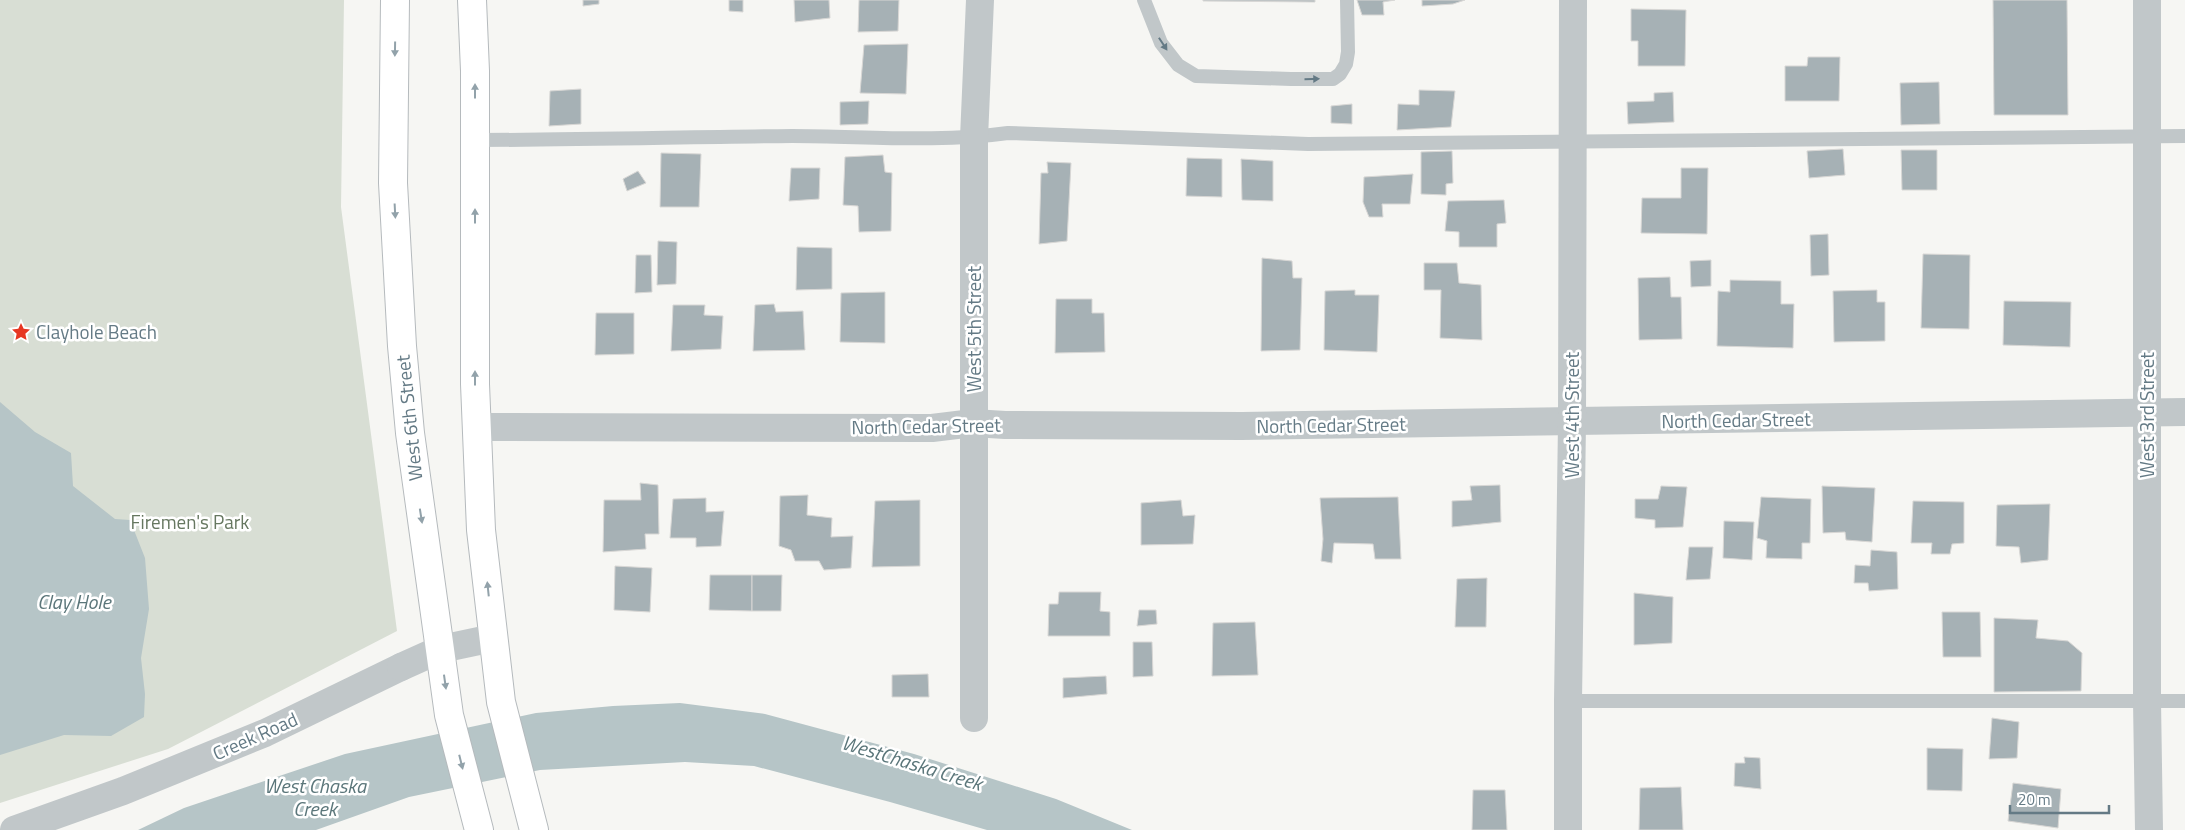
<svg xmlns="http://www.w3.org/2000/svg" width="2185" height="830" viewBox="0 0 2185 830" font-family="'Titillium Web',sans-serif">
<style>
.green{fill:#d8ded4}
.water{fill:#b6c5c7}
.building{fill:#a6b1b5;stroke:#d8d7d5}
.lines{fill:none;stroke-linecap:round;stroke-linejoin:round}
.primary-casing{stroke:#b5babd;stroke-width:30}
.service{stroke:#c1c7c9;stroke-width:14}
.minor{stroke:#c1c7c9;stroke-width:28}
.tertiary{stroke:#c1c7c9;stroke-width:28}
.primary{stroke:#fff;stroke-width:28}
.oneway{fill:#647a85}
.oneway2{fill:#92a2aa}
.labels{text-anchor:middle;stroke-width:5;stroke-linejoin:round;paint-order:stroke}
.street-label{font-size:19px;fill:#647a85;stroke:#fff}
.poi-label{font-size:19px;fill:#647a85;stroke:#fff;text-anchor:start}
.park-label{font-size:19px;fill:#667760;stroke:#fff}
.water-label{font-size:20px;font-style:italic;fill:#5b767a;stroke:#fff}
</style>
<rect width="100%" height="100%" fill="#f6f6f3"/>
<polygon class="green" points="0,0 344,0 341,207 397,631 168,749 0,803"/>
<g class="water">
<polygon points="0,402 35,432 71,453 73,486 115,519 130,520 145,558 149,609 141,658 145,694 144,717 111,736 64,735 0,755"/>
<polygon points="680,703 765,714 914,754 1056,799 1132,830 987,830 890,802 754,766 685,762 540,770 409,797 316,830 138,830 184,808 345,754 536,713 613,706"/>
</g>
<g class="building">
<polygon points="583,0 599,0 599,4 583,6"/>
<polygon points="729,0 743,0 743,12 729,11"/>
<polygon points="794,0 829,0 830,18 795,22"/>
<polygon points="859,0 899,0 898,31 858,32"/>
<polygon points="1315,0 1315,2 1203,1 1203,0"/>
<polygon points="1357,0 1395,0 1383,2 1384,15 1362,15"/>
<polygon points="1422,0 1465,0 1453,4 1422,6"/>
<polygon points="1993,0 2067,0 2068,115 1994,115"/>
<polygon points="1631,9 1686,10 1685,66 1638,66 1638,41 1631,41"/>
<polygon points="908,44 906,94 860,93 864,45"/>
<polygon points="1808,57 1840,57 1839,101 1785,101 1785,66 1807,66"/>
<polygon points="1939,82 1940,124 1901,125 1900,83"/>
<polygon points="581,89 581,124 549,126 550,91"/>
<polygon points="1419,90 1455,91 1451,127 1397,130 1398,104 1419,105"/>
<polygon points="1673,92 1674,122 1628,124 1627,102 1654,101 1654,93"/>
<polygon points="869,101 868,124 840,125 840,102"/>
<polygon points="1352,104 1352,124 1331,123 1331,106"/>
<polygon points="1843,149 1845,175 1809,178 1807,151"/>
<polygon points="1901,150 1937,150 1937,190 1902,190"/>
<polygon points="1452,151 1453,183 1446,184 1446,195 1421,194 1421,152"/>
<polygon points="661,153 701,154 699,207 660,207"/>
<polygon points="883,155 885,172 892,173 891,231 859,232 858,206 843,205 845,157"/>
<polygon points="1187,158 1222,159 1222,197 1186,196"/>
<polygon points="1241,159 1273,161 1273,201 1242,200"/>
<polygon points="1047,162 1071,163 1067,241 1039,244 1041,173 1048,173"/>
<polygon points="791,168 820,168 819,199 789,201"/>
<polygon points="1681,168 1708,168 1707,234 1641,233 1642,198 1681,198"/>
<polygon points="638,171 646,183 627,191 623,179"/>
<polygon points="1413,174 1410,204 1382,204 1383,217 1369,217 1363,202 1364,177"/>
<polygon points="1504,200 1506,223 1497,224 1497,247 1459,247 1459,232 1445,231 1448,201"/>
<polygon points="1828,234 1829,275 1811,276 1810,235"/>
<polygon points="658,241 677,242 676,284 657,285"/>
<polygon points="797,247 832,248 832,289 796,290"/>
<polygon points="1923,254 1970,255 1969,329 1921,328"/>
<polygon points="636,255 651,255 652,292 635,293"/>
<polygon points="1262,258 1292,261 1293,278 1302,278 1300,350 1261,351"/>
<polygon points="1711,260 1711,286 1691,287 1690,261"/>
<polygon points="1424,263 1457,263 1459,283 1481,285 1482,340 1440,338 1441,290 1424,290"/>
<polygon points="1670,277 1671,297 1681,297 1682,339 1639,340 1638,278"/>
<polygon points="1730,280 1781,281 1781,304 1794,304 1793,348 1717,346 1718,291 1730,292"/>
<polygon points="1355,290 1355,295 1379,295 1377,352 1324,350 1325,291"/>
<polygon points="1877,290 1877,302 1885,302 1885,341 1834,342 1833,291"/>
<polygon points="885,292 885,343 840,342 841,293"/>
<polygon points="1056,299 1092,299 1092,313 1104,313 1105,352 1055,353"/>
<polygon points="2004,301 2071,302 2070,347 2003,345"/>
<polygon points="774,304 776,312 803,311 805,350 753,351 755,305"/>
<polygon points="673,305 705,305 704,315 723,316 721,349 671,351"/>
<polygon points="596,313 634,313 634,354 595,355"/>
<polygon points="640,483 658,485 659,534 645,534 646,549 603,552 604,500 641,500"/>
<polygon points="1500,485 1501,522 1452,527 1452,501 1472,500 1470,486"/>
<polygon points="1661,486 1687,487 1683,527 1655,528 1655,520 1635,518 1635,499 1658,499"/>
<polygon points="1822,486 1875,488 1872,542 1846,540 1845,532 1823,533"/>
<polygon points="808,495 807,515 832,518 831,537 853,536 851,568 824,570 819,561 795,561 791,550 779,546 780,496"/>
<polygon points="1398,497 1401,559 1375,559 1373,544 1334,543 1332,563 1321,561 1323,539 1320,498"/>
<polygon points="1761,497 1811,499 1810,543 1802,543 1802,559 1766,558 1767,541 1757,538"/>
<polygon points="706,498 706,512 724,511 721,546 696,547 696,538 670,538 673,499"/>
<polygon points="920,500 920,566 872,567 875,501"/>
<polygon points="1181,500 1183,516 1195,515 1193,544 1141,545 1141,503"/>
<polygon points="1913,501 1964,502 1964,543 1952,544 1950,554 1931,554 1932,543 1911,543"/>
<polygon points="2050,504 2048,560 2021,563 2019,547 1996,546 1997,505"/>
<polygon points="1724,521 1754,522 1752,560 1723,558"/>
<polygon points="1689,547 1713,547 1710,579 1686,580"/>
<polygon points="1871,550 1897,552 1898,589 1869,591 1868,583 1854,583 1855,565 1870,566"/>
<polygon points="615,566 652,568 650,612 614,610"/>
<polygon points="710,575 752,575 752,611 709,610"/>
<polygon points="752,575 782,575 781,611 752,611"/>
<polygon points="1487,578 1486,627 1455,627 1457,579"/>
<polygon points="1059,592 1101,592 1100,611 1110,612 1110,636 1048,636 1049,604 1058,604"/>
<polygon points="1634,593 1673,597 1672,643 1634,645"/>
<polygon points="1139,610 1156,610 1157,624 1137,626"/>
<polygon points="1942,612 1980,612 1981,657 1943,657"/>
<polygon points="1994,618 2038,620 2036,638 2068,641 2082,653 2081,691 1994,692"/>
<polygon points="1255,622 1258,675 1212,676 1213,623"/>
<polygon points="1133,642 1152,642 1153,676 1133,677"/>
<polygon points="928,674 929,697 892,697 892,675"/>
<polygon points="1106,676 1107,694 1063,698 1063,678"/>
<polygon points="1992,718 2019,722 2017,758 1989,759"/>
<polygon points="1927,748 1963,749 1962,791 1927,790"/>
<polygon points="1744,757 1760,758 1761,789 1734,786 1735,763 1745,763"/>
<polygon points="2013,783 2061,789 2058,828 2008,821"/>
<polygon points="1681,787 1683,830 1639,830 1640,788"/>
<polygon points="1473,790 1505,790 1507,830 1472,830"/>
</g>
<g class="lines">
<g class="primary-casing">
<g id="primary">
<polyline points="395,0 393,183 402,346 410,433 449,715 479,830"/>
<polyline points="472,0 475,71 475,384 481,530 501,702 534,830"/>
</g>
</g>
<g class="service">
<polyline points="1144,0 1161,43 1178,65 1196,76 1291,79 1333,79 1340,74 1346,64 1348,52 1347,0"/>
<path d="M475 140C581 140 686 137 792 136 864 136 936 143 1008 133L1308 144 2185 136"/>
<polyline points="1568,701 2185,701"/>
</g>
<g class="minor">
<polyline points="2147,0 2147,701 2149,830"/>
<polyline points="477,427 932,428 973,423 1005,425 1242,426 2185,412"/>
<polyline points="974,718 974,138 980,0"/>
<polyline points="14,830 123,791 265,733 401,667"/>
</g>
<g class="tertiary">
<polyline points="401,667 441,649 493,638"/>
<polyline points="1568,830 1568,701 1572,423 1573,0"/>
</g>
<use href="#primary" class="primary"/>
</g>
<defs><path id="oneway-solid" d="M-6-.8H1V-3.2L6.5 0L1 3.2V.8H-6Z" transform="scale(1.25)"/></defs>
<g class="oneway">
<use href="#oneway-solid" transform="translate(1163 44) rotate(57)"/>
<use href="#oneway-solid" transform="translate(1312 79) rotate(-1)"/>
</g>
<g class="oneway2">
<use href="#oneway-solid" transform="translate(395 49) rotate(91)"/>
<use href="#oneway-solid" transform="translate(475 91) rotate(-90)"/>
<use href="#oneway-solid" transform="translate(395 211) rotate(87)"/>
<use href="#oneway-solid" transform="translate(475 216) rotate(-90)"/>
<use href="#oneway-solid" transform="translate(475 378) rotate(-90)"/>
<use href="#oneway-solid" transform="translate(421 516) rotate(81)"/>
<use href="#oneway-solid" transform="translate(488 589) rotate(-96)"/>
<use href="#oneway-solid" transform="translate(445 682) rotate(82)"/>
<use href="#oneway-solid" transform="translate(461 762) rotate(76)"/>
</g>
<defs>
<g id="sight-bare" transform="scale(1.5)"><path d="M0-6L1.8-2.2L6-1.7L2.9 1.2L3.7 5.4L0 3.3L-3.7 5.4L-2.9 1.2L-6-1.7L-1.8-2.2Z" fill="#e73622" stroke="#fff" stroke-width="2.5" paint-order="stroke"/></g>
</defs>
<g fill-rule="evenodd">
<use href="#sight-bare" x="21" y="332"/>
</g>
<g class="labels">
<g class="street-label">
<text transform="translate(974 329) rotate(-90)" y="7">West 5th Street</text>
<text transform="translate(1572 415) rotate(-90)" y="7">West 4th Street</text>
<text transform="translate(2147 415) rotate(-90)" y="7">West 3rd Street</text>
<text transform="translate(409 418) rotate(-96)" y="7">West 6th Street</text>
<text transform="translate(1736 420) rotate(-1)" y="7">North Cedar Street</text>
<text transform="translate(1331 425) rotate(-1)" y="7">North Cedar Street</text>
<text transform="translate(926 426) rotate(-1)" y="7">North Cedar Street</text>
<text transform="translate(255 736) rotate(-24)" y="7">Creek Road</text>
</g>
<g class="poi-label">
<text x="36" y="339">Clayhole Beach</text>
</g>
<g class="park-label">
<text x="190" y="529">Firemen's Park</text>
</g>
<g class="water-label">
<text x="74" y="609">Clay Hole</text>
<text transform="translate(912 763) rotate(17)" y="7">WestChaska Creek</text>
<text x="315" y="793">West Chaska<tspan x="315" dy="23">Creek</tspan></text>
</g>
</g>
<path d="M2010 805v8h99v-8" fill="none" stroke="#647a85" stroke-width="2.5"/>
<text x="2018" y="805" font-size="15" fill="#647a85" stroke="#ffffff" stroke-width="4" paint-order="stroke">20 m</text>
</svg>
